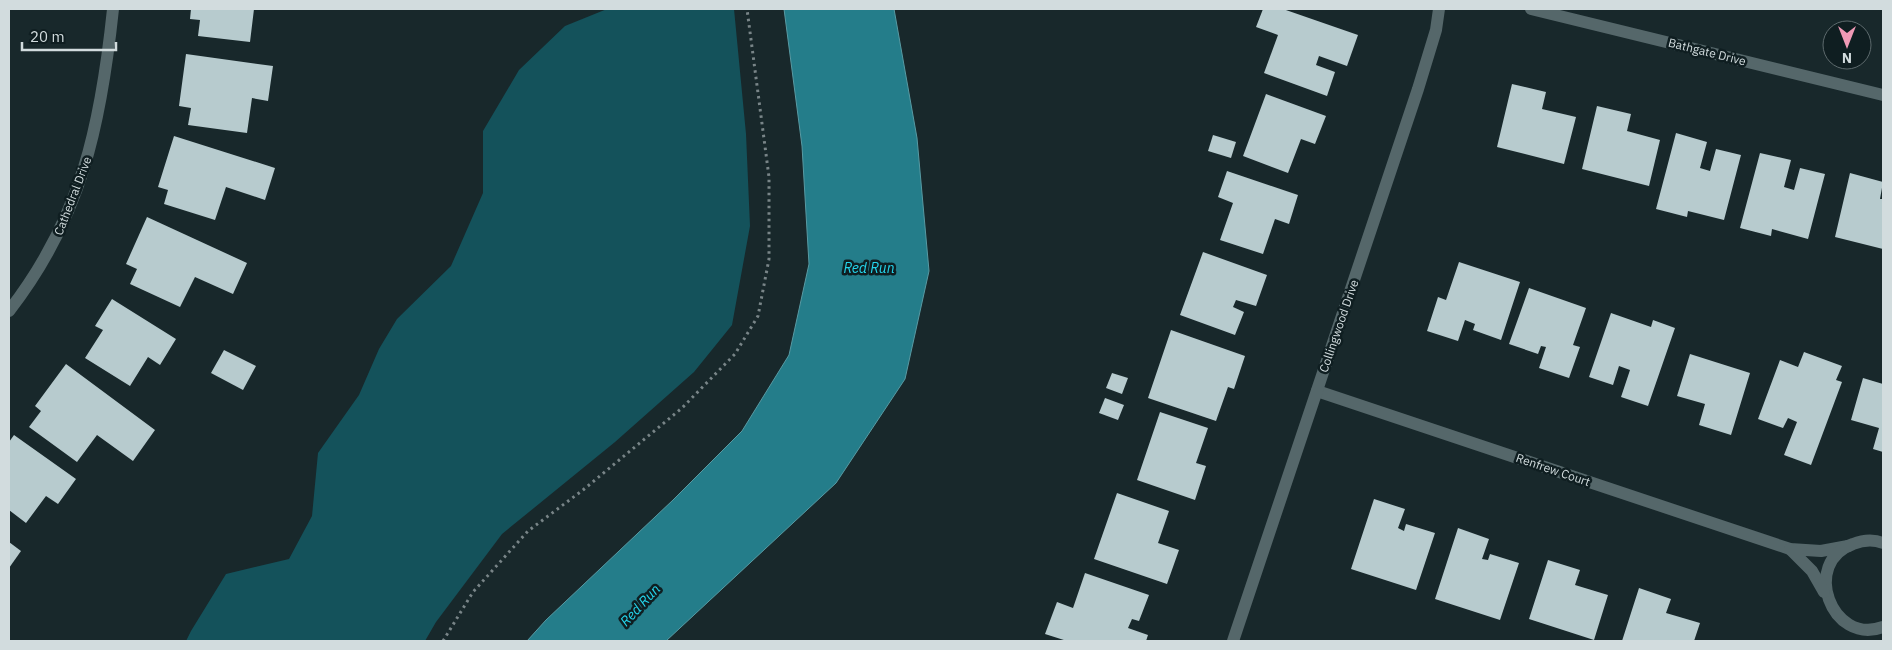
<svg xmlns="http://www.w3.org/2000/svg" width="1892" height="650" viewBox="0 0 1892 650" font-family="'IBM Plex Sans',sans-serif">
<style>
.forest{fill:#14525b}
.water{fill:#247d8a;stroke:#589aa3}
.building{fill:#b7cbce}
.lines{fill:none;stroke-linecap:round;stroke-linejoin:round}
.path{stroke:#798588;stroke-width:3;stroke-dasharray:2.5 4;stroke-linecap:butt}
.minor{stroke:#55676a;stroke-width:12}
.labels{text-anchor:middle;stroke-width:5;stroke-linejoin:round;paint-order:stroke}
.street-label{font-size:12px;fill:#d2dcde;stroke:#0f1e21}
.water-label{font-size:14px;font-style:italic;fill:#24d6ed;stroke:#0f1e21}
</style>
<rect width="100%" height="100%" fill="#18282b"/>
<polygon class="forest" points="607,9 734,9 746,134 750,226 732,325 694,372 615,442 502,534 436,622 425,641 186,641 191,631 226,574 289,559 312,516 318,453 359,395 379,349 397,319 451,266 483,193 483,131 519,70 565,26"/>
<polygon class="water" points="784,9 894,9 917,138 929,271 905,379 836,483 666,641 527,641 546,620 673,500 742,431 789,355 809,264 802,146"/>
<g class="building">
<polygon points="191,9 254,9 250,42 198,36 200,20 190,19"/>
<polygon points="1263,9 1283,9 1358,35 1347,66 1319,56 1316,65 1335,72 1327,96 1264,73 1278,35 1256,27"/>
<polygon points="186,54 273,66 268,101 252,98 247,133 188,125 191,108 179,106"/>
<polygon points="1512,84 1546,92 1542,109 1576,117 1564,164 1497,147"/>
<polygon points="1266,94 1326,116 1315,144 1301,139 1288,173 1243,156"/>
<polygon points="1597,106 1631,114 1627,131 1660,140 1649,186 1582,169"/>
<polygon points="1676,133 1707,142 1700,168 1710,171 1716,149 1741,155 1724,220 1688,211 1687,217 1656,209"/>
<polygon points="1213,135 1236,142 1231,158 1208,151"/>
<polygon points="174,136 275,168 265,200 226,187 215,220 164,204 168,190 158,187"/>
<polygon points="1760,153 1791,160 1784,187 1794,190 1800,168 1825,174 1808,239 1772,229 1771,236 1740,228"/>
<polygon points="1227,171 1298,195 1289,224 1275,219 1263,254 1220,240 1233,203 1218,197"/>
<polygon points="1850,173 1883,182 1880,199 1883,199 1883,249 1835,237"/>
<polygon points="147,217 247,263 233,294 195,277 180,307 130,284 137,269 126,264"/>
<polygon points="1203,252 1267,275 1256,306 1236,300 1233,307 1244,312 1235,335 1180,315"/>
<polygon points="1459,262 1520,282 1501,340 1473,330 1475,324 1465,320 1458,341 1427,331 1438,297 1446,300"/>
<polygon points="1529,288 1586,308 1573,345 1580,347 1569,378 1539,368 1546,347 1541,346 1538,354 1509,344"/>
<polygon points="112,299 176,339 160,365 148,357 130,386 85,358 103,330 95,326"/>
<polygon points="1611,313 1651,327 1653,320 1675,328 1648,406 1621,397 1630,370 1619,366 1613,385 1589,377"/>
<polygon points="1171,330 1245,356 1234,389 1228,387 1216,421 1148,398"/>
<polygon points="224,350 256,366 243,390 211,373"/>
<polygon points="1804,352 1842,366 1836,380 1842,382 1811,465 1784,455 1797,422 1788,418 1783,428 1758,419 1780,360 1798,367"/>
<polygon points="1690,354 1750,373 1731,435 1699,425 1705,404 1677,396"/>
<polygon points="66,364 155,430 133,461 97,435 77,462 29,427 41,411 35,406"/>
<polygon points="1112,373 1128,378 1122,394 1106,388"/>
<polygon points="1863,378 1883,384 1883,452 1873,449 1879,428 1851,420"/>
<polygon points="1105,398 1124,405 1118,420 1099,413"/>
<polygon points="1160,412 1208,428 1196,463 1206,466 1195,500 1137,480"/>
<polygon points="14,435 76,479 58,504 46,496 26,523 9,510 9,442"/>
<polygon points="1117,493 1169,511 1158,543 1179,550 1167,584 1094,559"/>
<polygon points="1374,499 1405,509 1398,528 1404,531 1406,524 1435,533 1416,590 1351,569"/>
<polygon points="1458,528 1489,539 1482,559 1488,560 1490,554 1519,563 1500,620 1435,599"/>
<polygon points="9,542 21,551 9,568"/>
<polygon points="1548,560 1580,570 1575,585 1608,595 1594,640 1529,619"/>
<polygon points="1085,573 1149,595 1139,621 1132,619 1128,628 1148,635 1146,641 1067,641 1045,634 1057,602 1073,608"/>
<polygon points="1639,588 1671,599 1666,613 1700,623 1694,641 1622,641"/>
</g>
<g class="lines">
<polyline class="path" points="443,641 473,592 528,531 583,490 682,408 735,354 758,316 769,259 769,177 747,9"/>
<g class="minor">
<polyline points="1531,9 1883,95"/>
<path d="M9 311C82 217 101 124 113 9"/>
<polyline points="1317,391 1790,549 1821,551 1848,546"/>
<path d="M1883 543C1873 539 1863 540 1853 544 1801 562 1831 646 1883 627"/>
<polyline points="1790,549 1812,571 1824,592"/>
<polyline points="1233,641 1418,89 1436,30 1439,9"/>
</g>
</g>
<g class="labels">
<g class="street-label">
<text transform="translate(1707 52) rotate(14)" y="4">Bathgate Drive</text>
<text transform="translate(73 196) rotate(-69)" y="4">Cathedral Drive</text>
<text transform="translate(1339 326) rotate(-71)" y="4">Collingwood Drive</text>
<text transform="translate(1553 470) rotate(19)" y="4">Renfrew Court</text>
</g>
<g class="water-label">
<text x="869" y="273">Red Run</text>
<text transform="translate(640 605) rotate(-47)" y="5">Red Run</text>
</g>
</g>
<rect width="1892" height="650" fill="none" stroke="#d2dcde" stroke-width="20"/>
<g transform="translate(1847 45) rotate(180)"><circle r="24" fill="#0f1e21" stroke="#5d6a6d"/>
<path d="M0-4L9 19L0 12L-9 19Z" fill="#f09ab6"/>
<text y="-8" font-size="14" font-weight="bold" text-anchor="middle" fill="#d2dcde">N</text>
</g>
<path d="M22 42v8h94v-8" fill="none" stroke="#d2dcde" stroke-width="2.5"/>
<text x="30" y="42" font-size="15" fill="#d2dcde" stroke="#0f1e21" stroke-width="4" paint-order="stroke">20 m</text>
</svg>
